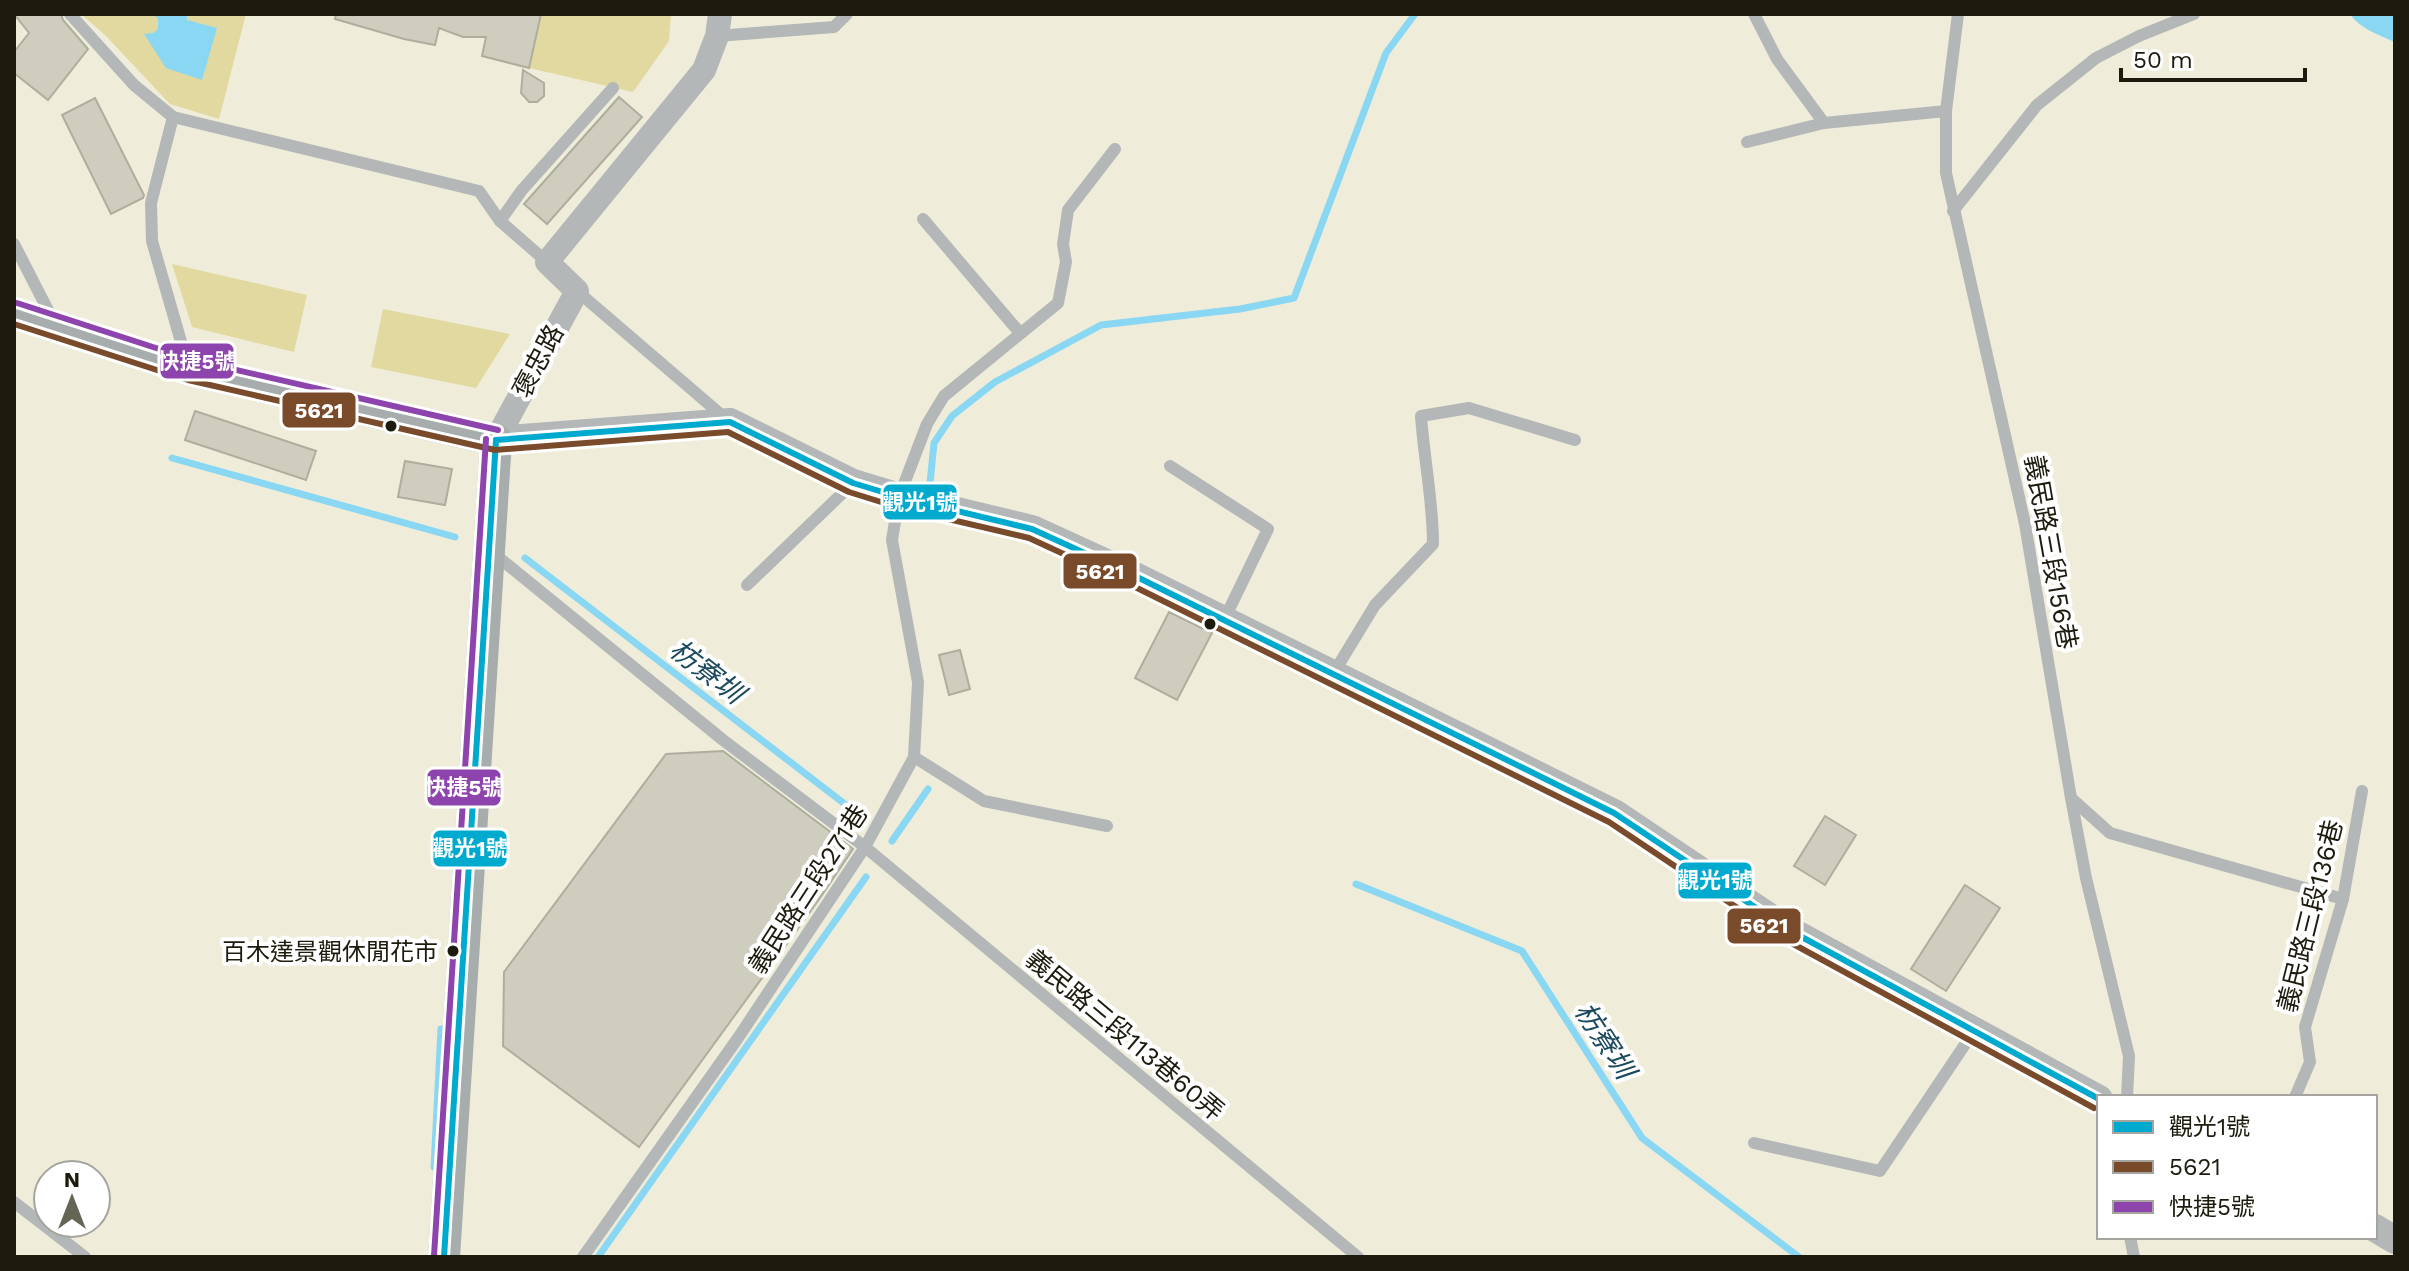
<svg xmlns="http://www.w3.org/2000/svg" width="2409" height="1271" viewBox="0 0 2409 1271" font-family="'Work Sans','Noto Sans TC',sans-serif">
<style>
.green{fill:#e1d9a0}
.water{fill:#8ad7f4}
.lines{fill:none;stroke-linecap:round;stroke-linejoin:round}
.stream{stroke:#8ad7f4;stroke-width:7}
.building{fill:#cfcdbe;stroke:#afad9d;stroke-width:2}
.service{stroke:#b3b7b7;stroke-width:12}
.minor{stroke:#b3b7b7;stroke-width:24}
.tertiary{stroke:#b3b7b7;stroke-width:28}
.secondary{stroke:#a7acac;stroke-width:32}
.bus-1-casing{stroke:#fff;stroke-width:12}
.bus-2-casing{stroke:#fff;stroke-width:12}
.bus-3-casing{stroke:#fff;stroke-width:12}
.bus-1{stroke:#00a9ce;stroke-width:6}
.bus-2{stroke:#7a4b2a;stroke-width:6}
.bus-3{stroke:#8e44ad;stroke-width:6}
.bus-dot{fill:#1d1b0d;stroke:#fff;stroke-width:3}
.labels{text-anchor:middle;stroke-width:8;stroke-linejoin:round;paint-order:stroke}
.bus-label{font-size:24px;fill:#1d1b0d;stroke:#fff;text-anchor:end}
.street-label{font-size:26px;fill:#1d1b0d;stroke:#fff}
.water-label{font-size:28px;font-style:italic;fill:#1b4a5f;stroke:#fff}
.line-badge{stroke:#fff;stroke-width:3}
.badge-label{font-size:22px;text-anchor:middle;font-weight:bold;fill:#fff}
</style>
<rect width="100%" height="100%" fill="#efedd9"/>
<g class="green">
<polygon points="81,14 246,14 219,119 170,104 105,35"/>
<polygon points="541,14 671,14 669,41 633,92 529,68"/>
<polygon points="172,264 307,295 294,352 192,327"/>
<polygon points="383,309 510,334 476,388 371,367"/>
</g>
<g class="water">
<polygon points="150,14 187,14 187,20 217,28 202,80 166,68 144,34 153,33 158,29 158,18"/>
<path d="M2350 14H2395V42C2379 35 2360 29 2350 14Z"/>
</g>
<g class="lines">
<g class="stream">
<polyline points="172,458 455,537"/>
<polyline points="930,483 934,443 952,416 995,382 1101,325 1240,309 1294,298 1386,53 1415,14"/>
<polyline points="525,558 863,818"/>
<polyline points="892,841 928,789"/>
<polyline points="1356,884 1522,951 1642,1138 1799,1257"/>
<polyline points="434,1167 441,1029"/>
<polyline points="598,1257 866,877"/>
</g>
</g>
<g class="building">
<polygon points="14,14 61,14 63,20 88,49 48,100 14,73 14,52 29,33"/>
<polygon points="336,14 541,14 529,68 482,56 486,37 463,37 439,28 435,45 404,39 335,19"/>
<polygon points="523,70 544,83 544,96 537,102 529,102 521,93"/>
<polygon points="619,97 642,117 547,224 524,204"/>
<polygon points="95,98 144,195 143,198 111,214 62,115"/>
<polygon points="195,411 316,451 306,480 185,440"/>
<polygon points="405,461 452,469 445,505 398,497"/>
<polygon points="1169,612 1212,633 1177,700 1135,678"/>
<polygon points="960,650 970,689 949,695 939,655"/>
<polygon points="723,751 853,849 818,901 639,1147 503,1046 504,972 666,754"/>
<polygon points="1825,816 1856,835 1825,885 1794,866"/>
<polygon points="1965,885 2000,908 1946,991 1911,969"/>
</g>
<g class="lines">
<g class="service">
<polyline points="70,14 134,85 173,117 479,191 500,221 547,262"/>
<polyline points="1754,14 1777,59 1824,123"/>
<polyline points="1958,14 1946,111 1946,173 2025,524 2071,798 2086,878 2129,1056 2127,1097"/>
<polyline points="717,36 834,27 847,14"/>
<polyline points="173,117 151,203 152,241 188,366"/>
<polyline points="1747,142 1824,123 1946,111"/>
<polyline points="1953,211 2037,105 2096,58 2139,36 2194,14"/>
<polyline points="923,219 1020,333"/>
<polyline points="500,221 522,190 613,88"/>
<polyline points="14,244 52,318"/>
<polyline points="577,291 725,418"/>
<polyline points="1170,466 1268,529 1224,620"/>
<polyline points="492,552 723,740 865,847 1358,1257"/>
<polyline points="747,585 853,483"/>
<path d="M1333 674 1375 605 1433 544C1433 501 1424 459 1421 416L1469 408 1575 440"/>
<polyline points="914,757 984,801 1107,826"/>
<polyline points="2071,798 2110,833 2343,899"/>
<polyline points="2295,1097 2310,1062 2305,1027 2343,899 2362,791"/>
<polyline points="1754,1143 1880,1171 1974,1031"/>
<polyline points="14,1202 85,1257"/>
<polyline points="2130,1237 2134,1257"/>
<polyline points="583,1257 738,1038 865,847 914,757 918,682 892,540 899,497 927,424 944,396 1058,303 1066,262 1063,244 1068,210 1115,149"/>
</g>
<polyline class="minor" points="496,440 577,291 547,262 704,70 717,36 720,14"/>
<g class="tertiary">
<polyline points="496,440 730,422 853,483 899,497 1032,529 1137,577 1614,813 1789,930 2099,1099"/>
<polyline points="2375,1228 2395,1240"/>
</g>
<polyline class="secondary" points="14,313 190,370 496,440 444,1257"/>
<g class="bus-1-casing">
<g id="bus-1">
<polyline points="496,440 730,422 853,483 899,497 1032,529 1137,577 1614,813 1789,930 2099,1099"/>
<polyline points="444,1257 496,440"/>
</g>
</g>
<g class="bus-2-casing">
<polyline id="bus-2" points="14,324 188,380 495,450 728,432 849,492 897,507 1029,538 1133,586 1609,822 1784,939 2094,1108"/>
</g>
<g class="bus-3-casing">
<g id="bus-3">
<polyline points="17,303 193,360 498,430"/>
<polyline points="434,1256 486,439"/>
</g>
</g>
<use href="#bus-1" class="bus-1"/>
<use href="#bus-2" class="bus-2"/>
<use href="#bus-3" class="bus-3"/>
</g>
<g class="bus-dot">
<circle cx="391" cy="426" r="7"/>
<circle cx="1210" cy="624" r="7"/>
<circle cx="453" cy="951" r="7"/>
</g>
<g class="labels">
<g class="bus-label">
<text x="438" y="960">百木達景觀休閒花市</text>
</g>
<g class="street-label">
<text transform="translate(538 361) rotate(-62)" y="9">褒忠路</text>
<text transform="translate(2051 552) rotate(80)" y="9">義民路三段156巷</text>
<text transform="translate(808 889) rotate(-57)" y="9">義民路三段271巷</text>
<text transform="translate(2310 916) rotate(-76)" y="9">義民路三段136巷</text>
<text transform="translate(1125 1035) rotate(40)" y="9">義民路三段113巷60弄</text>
</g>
<g class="water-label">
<text transform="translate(707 671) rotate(38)" y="10">枋寮圳</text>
<text transform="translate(1605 1040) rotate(57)" y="10">枋寮圳</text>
</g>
</g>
<g class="line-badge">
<rect x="159" y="342" width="76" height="38" rx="8" fill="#8e44ad"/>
<rect x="281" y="391" width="76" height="38" rx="8" fill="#7a4b2a"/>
<rect x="882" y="483" width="76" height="38" rx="8" fill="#00a9ce"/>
<rect x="1062" y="552" width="76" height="38" rx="8" fill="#7a4b2a"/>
<rect x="426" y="768" width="76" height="39" rx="8" fill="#8e44ad"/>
<rect x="432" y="829" width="76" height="39" rx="8" fill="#00a9ce"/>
<rect x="1677" y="861" width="76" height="39" rx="8" fill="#00a9ce"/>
<rect x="1726" y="907" width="76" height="38" rx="8" fill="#7a4b2a"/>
</g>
<g class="badge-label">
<text x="197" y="369">快捷5號</text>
<text x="319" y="418">5621</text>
<text x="920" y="510">觀光1號</text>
<text x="1100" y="579">5621</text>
<text x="464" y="795">快捷5號</text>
<text x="470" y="856">觀光1號</text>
<text x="1715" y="888">觀光1號</text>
<text x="1764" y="933">5621</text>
</g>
<rect width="2409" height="1271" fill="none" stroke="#1d1b0d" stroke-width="32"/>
<rect x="2097" y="1095" width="280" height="144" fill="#ffffff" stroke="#a5a49e" stroke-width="2"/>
<rect x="2113" y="1121" width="40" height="12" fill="#00a9ce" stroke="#a5a49e" stroke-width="2"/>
<text x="2169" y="1135" font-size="24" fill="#1d1b0d">觀光1號</text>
<rect x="2113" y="1161" width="40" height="12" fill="#7a4b2a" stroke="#a5a49e" stroke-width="2"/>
<text x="2169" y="1175" font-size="24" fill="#1d1b0d">5621</text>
<rect x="2113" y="1201" width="40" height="12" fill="#8e44ad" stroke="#a5a49e" stroke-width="2"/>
<text x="2169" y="1215" font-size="24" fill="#1d1b0d">快捷5號</text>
<g transform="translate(72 1199)"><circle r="38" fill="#ffffff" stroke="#a5a49e" stroke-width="2"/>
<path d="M0-6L14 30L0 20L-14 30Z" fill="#666454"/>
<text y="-12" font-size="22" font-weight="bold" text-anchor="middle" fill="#1d1b0d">N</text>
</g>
<path d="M2121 68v12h184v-12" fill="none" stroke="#1d1b0d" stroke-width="4"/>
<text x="2133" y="68" font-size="24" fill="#1d1b0d" stroke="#ffffff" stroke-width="6" paint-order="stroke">50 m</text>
</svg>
